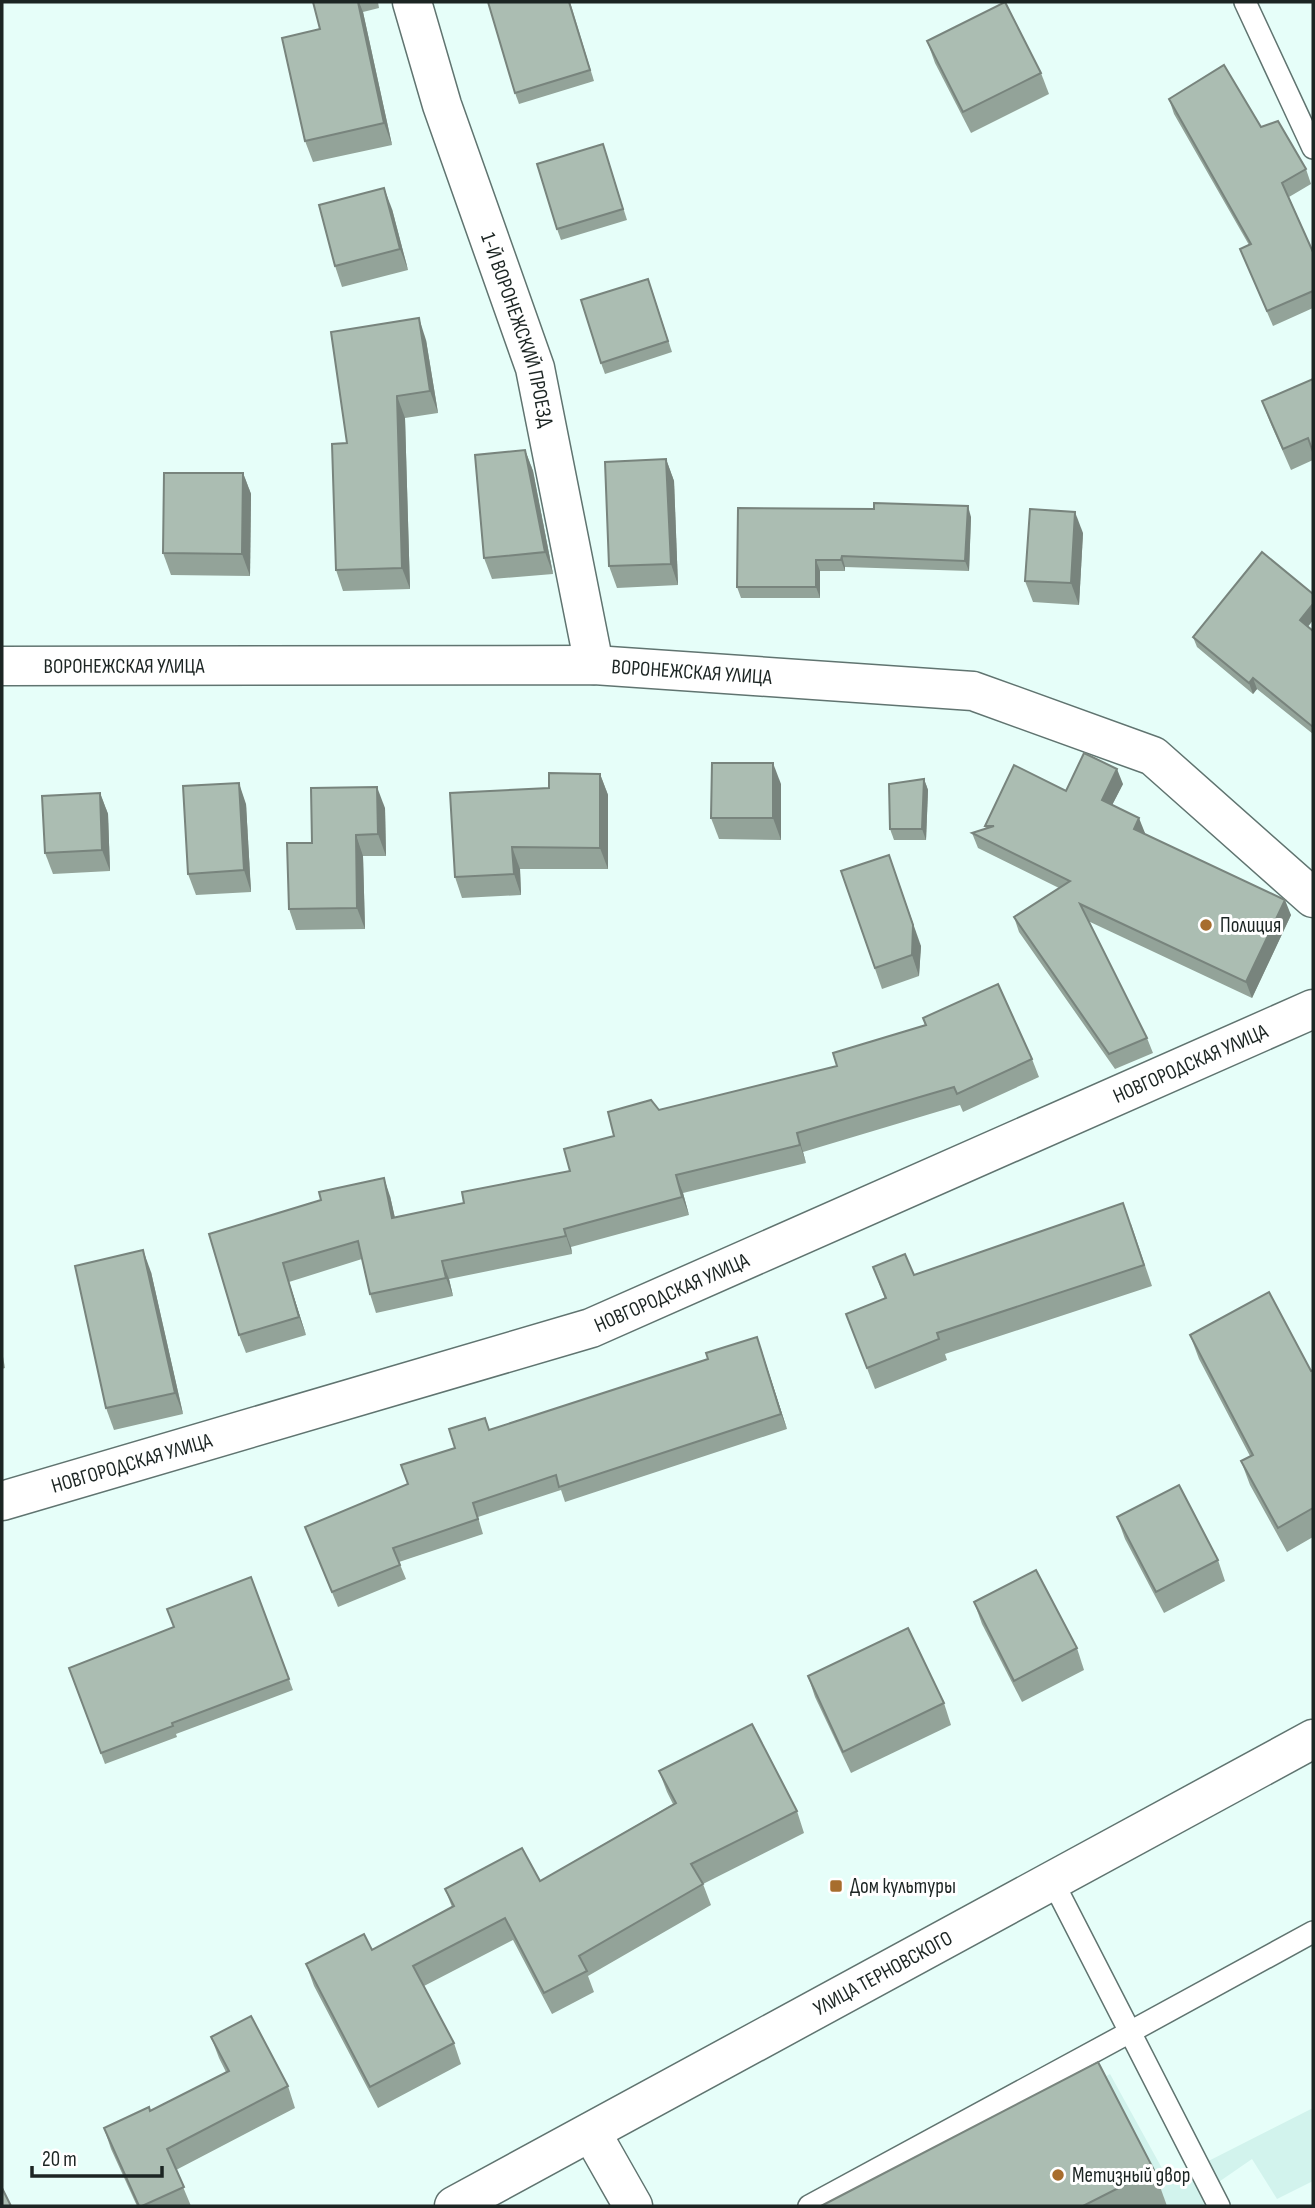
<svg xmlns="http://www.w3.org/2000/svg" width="1315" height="2208" viewBox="0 0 1315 2208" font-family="'Sofia Sans Condensed',sans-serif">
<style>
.built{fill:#d2f3ed}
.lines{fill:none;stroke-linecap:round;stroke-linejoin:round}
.service-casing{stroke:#607470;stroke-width:24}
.minor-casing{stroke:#607470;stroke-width:41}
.primary-casing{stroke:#607470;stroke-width:41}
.service{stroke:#fff;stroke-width:21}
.minor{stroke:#fff;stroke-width:38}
.primary{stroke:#fff;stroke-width:38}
.wall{fill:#93a399}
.shaded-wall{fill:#78847d}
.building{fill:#abbdb2;stroke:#78847d;stroke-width:2}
.poi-dot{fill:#a76d2d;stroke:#fff;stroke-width:2.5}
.labels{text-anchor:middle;stroke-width:6;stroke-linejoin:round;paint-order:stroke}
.street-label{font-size:21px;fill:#1c2523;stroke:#fff}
.poi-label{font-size:21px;fill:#1c2523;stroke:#fff;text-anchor:start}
</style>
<rect width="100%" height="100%" fill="#e6fef9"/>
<polygon class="built" points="1110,2074 1169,2181 1313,2108 1313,2181 1277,2199 1252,2159 1210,2188 1218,2206 863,2206"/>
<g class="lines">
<g class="service-casing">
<g id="service">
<polyline points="1245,2 1313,148"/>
<polyline points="1053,1882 1130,2032 1313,1932"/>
<polyline points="809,2206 1130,2032 1219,2206"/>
</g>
</g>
<g class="minor-casing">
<g id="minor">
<path id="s1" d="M412 2 442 105 535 368 594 665"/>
<path id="s2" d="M2 666 594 665 973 691 1153 756 1313 898"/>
<path id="s3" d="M2 1501 591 1328 1313 1009"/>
<polyline points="591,2132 633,2206"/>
</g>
</g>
<g class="primary-casing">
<g id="primary">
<path id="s4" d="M454 2206 1313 1739"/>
</g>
</g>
<use href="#service" class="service"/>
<use href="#minor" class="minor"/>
<use href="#primary" class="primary"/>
</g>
<g class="wall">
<polygon points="313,2 378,2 379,8 363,12 392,145 313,162 305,141 320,29"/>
<polygon points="570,2 594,81 519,104 515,93"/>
<polygon points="927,41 1041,73 1049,94 971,133 935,63"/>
<polygon points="1169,99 1261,127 1306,169 1311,184 1289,197 1313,252 1313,308 1273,326 1240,249 1249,245 1174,114"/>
<polygon points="603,144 627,220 561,240 557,229"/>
<polygon points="392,209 408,270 342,287 335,266"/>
<polygon points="652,290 672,352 605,374 601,363"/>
<polygon points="426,340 438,413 405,418 410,589 343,591 336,570 347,443"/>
<polygon points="1313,379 1313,460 1291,470 1270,422 1262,401"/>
<polygon points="525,450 533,471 553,574 492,579 484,558"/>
<polygon points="666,459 674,481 678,585 617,588 609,566"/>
<polygon points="243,473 251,494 250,576 171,575 163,553"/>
<polygon points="738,508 971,517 969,571 845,567 845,571 820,571 820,598 741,598 737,587"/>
<polygon points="1083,533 1079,605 1033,602 1025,581"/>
<polygon points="1313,594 1313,620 1308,627 1313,631 1313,734 1257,689 1253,694 1197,647 1193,637"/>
<polygon points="600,774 608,795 608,869 520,869 521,895 462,898 455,877 549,788"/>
<polygon points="924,779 928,790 926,840 894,840 890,829"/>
<polygon points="781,784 781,840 719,839 711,818"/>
<polygon points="1123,784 1112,805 1145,833 1144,834 1291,915 1252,998 1088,921 1147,1038 1153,1053 1115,1069 1019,932 1014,917 1059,888 978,848 972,833 986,829 985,826 1066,791"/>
<polygon points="100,793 108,814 110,871 53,874 45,853"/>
<polygon points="246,804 251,892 196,895 188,874"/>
<polygon points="385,808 386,856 363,856 365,929 296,930 289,909 312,843"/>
<polygon points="841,871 921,946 919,976 882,989"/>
<polygon points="923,1018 1032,1059 1039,1077 963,1112 960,1105 803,1152 806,1163 683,1193 689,1215 571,1247 572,1254 449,1279 453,1296 376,1313 370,1294 362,1259 289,1282 306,1335 246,1353 239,1335 321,1200 390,1196 395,1218 464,1203 570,1171 614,1136 659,1110 837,1066 925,1025"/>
<polygon points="1131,1224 1152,1286 945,1354 947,1360 875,1389 846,1314 885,1299 873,1267 914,1275"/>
<polygon points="151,1272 183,1414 114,1430 106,1408"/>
<polygon points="1190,1335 1311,1371 1313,1370 1313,1537 1287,1552 1250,1485 1241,1461 1250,1456 1199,1359"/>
<polygon points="757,1337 787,1429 565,1502 561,1490 478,1517 483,1534 399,1562 406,1579 338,1607 305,1527 408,1484 455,1448 489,1430 708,1359"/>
<polygon points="2,1351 5,1368 2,1369"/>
<polygon points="1117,1517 1218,1560 1225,1581 1164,1613 1125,1539"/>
<polygon points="251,1577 293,1690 176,1734 177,1737 105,1764 69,1668 174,1627"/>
<polygon points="974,1602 1077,1648 1084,1670 1022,1702 982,1624"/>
<polygon points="808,1676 944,1703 951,1725 851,1773 815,1697"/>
<polygon points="659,1771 797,1811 804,1833 703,1884 711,1905 588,1976 594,1992 552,2014 513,1940 424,1986 454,2043 461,2064 378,2108 314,1986 306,1964 372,1950 452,1907 445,1889 540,1881 673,1804 667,1792"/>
<polygon points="211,2037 288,2086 295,2108 176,2170 191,2206 137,2206 111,2149 104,2128 150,2111 226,2072 219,2058"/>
<polygon points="1154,2170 1167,2206 821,2206"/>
</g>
<g class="shaded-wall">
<polygon points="358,2 359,2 363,12 392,145 384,123"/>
<polygon points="384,188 392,209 408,270 400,249"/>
<polygon points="419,318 426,340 438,413 430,391"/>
<polygon points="397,396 405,418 410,589 402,568"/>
<polygon points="525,450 533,471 553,574 545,552"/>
<polygon points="666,459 674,481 678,585 671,564"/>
<polygon points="243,473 251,494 250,576 242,554"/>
<polygon points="968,506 971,517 969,571 965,561"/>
<polygon points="1075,512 1083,533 1079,605 1071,583"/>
<polygon points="842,556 845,567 845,571 841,560"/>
<polygon points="816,560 820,571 820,598 816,587"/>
<polygon points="1313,604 1313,620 1304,631 1300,620"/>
<polygon points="1253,678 1257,689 1253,694 1249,683"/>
<polygon points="773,763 781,784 781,840 773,818"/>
<polygon points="1117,769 1123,784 1107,815 1102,800"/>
<polygon points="600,774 608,795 608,869 600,848"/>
<polygon points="924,779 928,790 926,840 922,829"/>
<polygon points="239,783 246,804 251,892 244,870"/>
<polygon points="377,787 385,808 386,856 378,834"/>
<polygon points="100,793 108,814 110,871 102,850"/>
<polygon points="1139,818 1145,833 1139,844 1134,829"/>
<polygon points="356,835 363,856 365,929 357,908"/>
<polygon points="512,847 520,869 521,895 514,874"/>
<polygon points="889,855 921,946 919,976 912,955"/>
<polygon points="1285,900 1291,915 1252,998 1246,982"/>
<polygon points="797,1133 803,1152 806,1163 800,1145"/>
<polygon points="676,1175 683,1193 689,1215 682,1197"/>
<polygon points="384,1178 390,1196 399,1236 392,1218"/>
<polygon points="564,1229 571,1247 572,1254 566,1236"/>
<polygon points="143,1250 151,1272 183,1414 175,1393"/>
<polygon points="442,1261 449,1279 453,1296 446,1278"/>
<polygon points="283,1263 289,1282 306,1335 299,1317"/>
<polygon points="757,1337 762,1352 787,1429 781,1414"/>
</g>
<g class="building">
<polygon points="313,2 358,2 384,123 305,141 282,38 320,29"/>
<polygon points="488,2 569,2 590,70 515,93"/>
<polygon points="1005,2 1041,73 963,112 927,41"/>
<polygon points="1224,65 1261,127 1278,121 1306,169 1282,183 1313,252 1313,291 1267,311 1240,249 1251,244 1169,99"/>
<polygon points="603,144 623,209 557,229 537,164"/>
<polygon points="384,188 400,249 335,266 319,205"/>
<polygon points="648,279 668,341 601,363 581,300"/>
<polygon points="419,318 430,391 397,396 402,568 336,570 332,444 347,443 331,332"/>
<polygon points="1313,379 1313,452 1308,438 1283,449 1262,401"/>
<polygon points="525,450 545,552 484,558 475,455"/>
<polygon points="666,459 671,564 609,566 605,462"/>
<polygon points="164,473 243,473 242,554 163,553"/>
<polygon points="874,503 968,506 965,561 842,556 841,560 816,560 816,587 737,587 738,508 874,509"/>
<polygon points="1030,509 1075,512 1071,583 1025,581"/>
<polygon points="1262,552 1313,594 1313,604 1300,620 1313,631 1313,727 1253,678 1249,683 1193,637"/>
<polygon points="1084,753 1117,769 1102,800 1139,818 1134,829 1285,900 1246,982 1080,904 1147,1038 1109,1054 1014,917 1070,881 972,833 994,826 985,826 1014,765 1066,791"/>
<polygon points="712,763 773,763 773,818 711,818"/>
<polygon points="549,773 600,774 600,848 512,847 514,874 455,877 450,793 549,788"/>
<polygon points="924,779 922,829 890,829 889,784"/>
<polygon points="239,783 244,870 188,874 183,786"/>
<polygon points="377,787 378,834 356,835 357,908 289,909 287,843 312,843 311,788"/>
<polygon points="100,793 102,850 45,853 42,796"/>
<polygon points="889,855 913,925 912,955 875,968 841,871"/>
<polygon points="998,984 1032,1059 957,1094 954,1087 797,1133 800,1145 676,1175 682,1197 564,1229 566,1236 442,1261 446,1278 370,1294 358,1241 283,1263 299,1317 239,1335 209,1234 321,1200 319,1192 384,1178 392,1218 464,1203 462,1192 570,1171 564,1149 614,1136 608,1112 651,1100 659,1110 837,1066 833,1053 926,1025 923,1018"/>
<polygon points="1123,1203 1144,1265 937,1333 939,1339 867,1368 846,1314 886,1298 873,1267 905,1254 914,1275"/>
<polygon points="143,1250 175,1393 106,1408 75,1266"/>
<polygon points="1269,1292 1311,1371 1313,1370 1313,1508 1278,1528 1241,1461 1253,1455 1190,1335"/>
<polygon points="757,1337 781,1414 559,1487 556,1475 473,1503 478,1519 393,1548 400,1565 332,1592 305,1527 408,1484 401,1465 455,1448 449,1429 485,1418 489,1430 708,1359 706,1353"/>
<polygon points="1179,1485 1218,1560 1156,1592 1117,1517"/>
<polygon points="1036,1570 1077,1648 1014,1681 974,1602"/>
<polygon points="251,1577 289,1679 172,1723 173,1726 101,1753 69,1668 174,1627 167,1609"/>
<polygon points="908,1628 944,1703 843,1752 808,1676"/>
<polygon points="752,1724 797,1811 691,1864 703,1884 579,1956 587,1971 544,1993 505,1918 413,1966 454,2043 370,2087 306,1964 364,1934 372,1950 454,1906 445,1889 522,1848 540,1881 676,1803 659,1771"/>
<polygon points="251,2016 288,2086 167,2149 184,2187 142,2206 139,2206 104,2128 149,2107 150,2111 229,2071 211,2037"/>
<polygon points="1098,2062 1154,2170 1083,2206 821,2206"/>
<polygon points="2,2188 11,2206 2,2206"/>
</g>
<g class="poi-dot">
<circle cx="1206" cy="925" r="7"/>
<rect x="829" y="1879" width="14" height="14" rx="3.5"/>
<circle cx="1058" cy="2175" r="7"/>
</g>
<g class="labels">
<g class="street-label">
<text dy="7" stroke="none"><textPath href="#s1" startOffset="345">1-Й ВОРОНЕЖСКИЙ ПРОЕЗД</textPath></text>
<text dy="7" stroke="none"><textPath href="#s2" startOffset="122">ВОРОНЕЖСКАЯ УЛИЦА</textPath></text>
<text dy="7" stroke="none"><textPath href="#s2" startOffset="690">ВОРОНЕЖСКАЯ УЛИЦА</textPath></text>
<text dy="7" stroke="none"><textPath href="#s3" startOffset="1269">НОВГОРОДСКАЯ УЛИЦА</textPath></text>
<text dy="7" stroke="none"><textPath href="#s3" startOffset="702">НОВГОРОДСКАЯ УЛИЦА</textPath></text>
<text dy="7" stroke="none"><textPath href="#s3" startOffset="135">НОВГОРОДСКАЯ УЛИЦА</textPath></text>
<text dy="7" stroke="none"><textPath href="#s4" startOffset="488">УЛИЦА ТЕРНОВСКОГО</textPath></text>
</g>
<g class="poi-label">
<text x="1220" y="932">Полиция</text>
<text x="850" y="1893">Дом культуры</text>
<text x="1072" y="2182">Метизный двор</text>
</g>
</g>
<rect width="1315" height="2208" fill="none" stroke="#1c2523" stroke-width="7"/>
<path d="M32 2166v10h130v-10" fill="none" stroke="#1c2523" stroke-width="3.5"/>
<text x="42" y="2166" font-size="21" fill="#1c2523" stroke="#ffffff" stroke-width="5" paint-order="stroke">20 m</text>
</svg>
